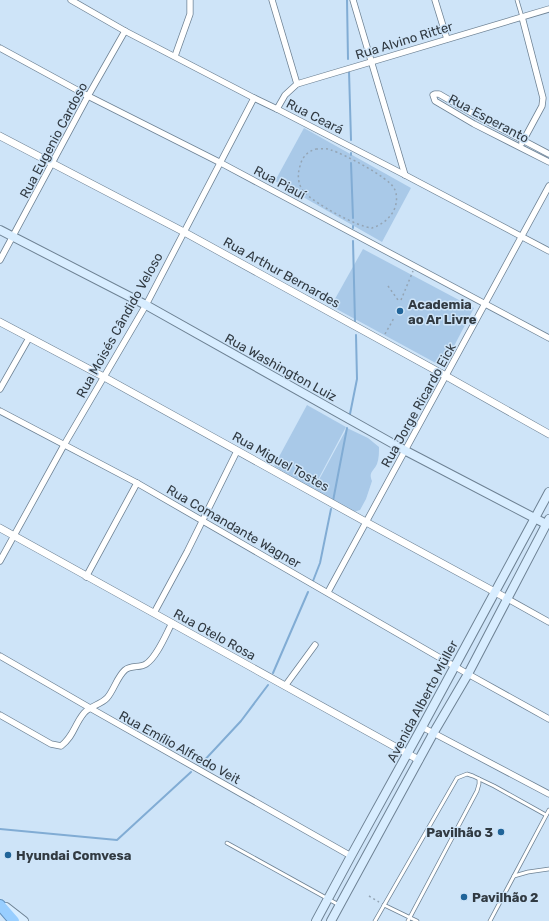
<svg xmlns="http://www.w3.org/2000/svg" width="549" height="921" viewBox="0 0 549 921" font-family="Rubik,sans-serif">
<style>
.green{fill:#a9c9e8}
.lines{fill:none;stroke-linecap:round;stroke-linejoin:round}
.stream{stroke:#81acd4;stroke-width:2}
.service-casing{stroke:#6e8294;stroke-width:4.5}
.minor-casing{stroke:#6e8294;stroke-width:7}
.tertiary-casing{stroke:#6e8294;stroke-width:8}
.secondary-casing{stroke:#6e8294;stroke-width:10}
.trunk-casing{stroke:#6392bd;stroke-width:12}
.path{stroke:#94a5b5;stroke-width:1.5;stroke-dasharray:2 3;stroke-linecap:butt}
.service{stroke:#fff;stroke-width:3}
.minor{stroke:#fff;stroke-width:5.5}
.tertiary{stroke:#fff;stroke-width:7}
.secondary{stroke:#d8edff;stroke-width:8}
.trunk{stroke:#98ceff;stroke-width:10}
.poi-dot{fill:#206499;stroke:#cee4f8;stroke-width:1.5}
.labels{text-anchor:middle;stroke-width:3;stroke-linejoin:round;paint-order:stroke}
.street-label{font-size:13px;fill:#313a42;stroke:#cee4f8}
.poi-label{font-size:13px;font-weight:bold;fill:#313a42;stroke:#cee4f8;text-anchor:start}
</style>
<rect width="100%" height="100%" fill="#cee4f8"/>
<g class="green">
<polygon points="304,128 411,188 382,242 275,181"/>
<polygon points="363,249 474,308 443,367 331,306"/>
<polygon points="307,405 346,427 313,489 274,466"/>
<path d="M347 428 368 438 379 447C379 453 379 458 377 464 374 471 368 472 372 481L366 499 360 510 354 512 314 489Z"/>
</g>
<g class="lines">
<g class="stream">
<polyline points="347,0 348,59"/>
<polyline points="349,71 351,140"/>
<polyline points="351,153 351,155"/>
<polyline points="351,163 353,218"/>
<polyline points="353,226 353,228"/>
<polyline points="353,241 355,322"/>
<polyline points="350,414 357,379 356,335"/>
<polyline points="333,501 347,428"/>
<polyline points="313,581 320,563 331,509"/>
<polyline points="273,673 308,592"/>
<polyline points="201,764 241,721 268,685"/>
<polyline points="0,829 117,840 191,772"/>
</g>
<g class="service-casing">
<g id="service">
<polyline points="517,0 522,17"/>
<polyline points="227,843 339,905"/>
<polyline points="514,876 528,872 549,869"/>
<polyline points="384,905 417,921"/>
<polyline points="375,921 457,778 467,774 473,776 494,786 546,815"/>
<polyline points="408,921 477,791 479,784 479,779"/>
<polyline points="490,921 549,810"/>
</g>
</g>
<g class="minor-casing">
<g id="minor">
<polyline points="71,0 125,31 254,98 277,109 405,175 549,251"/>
<polyline points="272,0 297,84"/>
<polyline points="353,0 405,175"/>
<polyline points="435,0 447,39"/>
<polyline points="522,17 543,98 542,106 522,143"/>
<polyline points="0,48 88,96 221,163 549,338"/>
<polyline points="175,56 190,14 190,0"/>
<polyline points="277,109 285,95 297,84 549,9"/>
<polyline points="549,154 477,116 439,94 435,94 433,95 435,101 474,124 549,162"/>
<polyline points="0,260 88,96 125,31"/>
<polyline points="0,389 29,338"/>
<polyline points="0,411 137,483 468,674 549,719"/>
<polyline points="0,561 64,445 146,305 254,98"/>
<polyline points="86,577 137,483"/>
<polyline points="328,592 549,186"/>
<polyline points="506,598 549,622"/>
<polyline points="154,613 187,552 237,451"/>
<polyline points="0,656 90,708 351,856"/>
<polyline points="285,686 315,645"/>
<path d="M0 715 51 744 61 746C74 736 74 725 84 713 90 706 100 705 107 698 114 690 117 677 125 670 131 665 140 668 146 664 157 657 166 634 172 623"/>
<polyline points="422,727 549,794"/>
</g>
</g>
<g class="tertiary-casing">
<g id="tertiary">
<polyline points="0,136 184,232 446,376 549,434"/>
<polyline points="0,322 104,377 366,522 506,598"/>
<polyline points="0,528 419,760"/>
</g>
</g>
<g class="secondary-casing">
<g id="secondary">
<polyline points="0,230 146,305 406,451 546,524"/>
<polyline points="6,907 24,921"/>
<polyline points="316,921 351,856 422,727 549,492"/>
<polyline points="331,921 434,732 468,674 549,519"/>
</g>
</g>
<g class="trunk-casing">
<polyline id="trunk" points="0,905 14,921"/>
</g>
<g class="path">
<path d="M316 149C321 149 327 148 331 150 344 154 388 177 394 188 398 195 397 205 393 212 388 220 381 225 372 228 357 227 314 203 304 192 298 185 297 175 300 166 302 157 308 151 316 149Z"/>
<polyline points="388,286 398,300"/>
<polyline points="401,300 413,271"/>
<polyline points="385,334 394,318"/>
<polyline points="369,896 379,902"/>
</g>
<use href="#service" class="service"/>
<use href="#minor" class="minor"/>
<use href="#tertiary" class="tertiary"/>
<use href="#secondary" class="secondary"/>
<use href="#trunk" class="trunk"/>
</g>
<g class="poi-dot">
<circle cx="400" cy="311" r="4"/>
<circle cx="501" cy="832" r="4"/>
<circle cx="8" cy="855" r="4"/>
<circle cx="464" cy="897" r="4"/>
</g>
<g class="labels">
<g class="street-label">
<text transform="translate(404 40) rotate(-17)" y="5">Rua Alvino Ritter</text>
<text transform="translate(315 116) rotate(27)" y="5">Rua Ceará</text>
<text transform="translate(489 118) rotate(28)" y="5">Rua Esperanto</text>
<text transform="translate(53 140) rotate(-62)" y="5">Rua Eugenio Cardoso</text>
<text transform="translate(280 182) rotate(28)" y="5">Rua Piauí</text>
<text transform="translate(282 272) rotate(29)" y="5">Rua Arthur Bernardes</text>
<text transform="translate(119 325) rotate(-61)" y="5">Rua Moisés Cândido Veloso</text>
<text transform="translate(281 367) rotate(29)" y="5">Rua Washington Luiz</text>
<text transform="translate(418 405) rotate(-61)" y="5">Rua Jorge Ricardo Eick</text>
<text transform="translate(281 461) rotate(29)" y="5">Rua Miguel Tostes</text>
<text transform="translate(234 526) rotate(30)" y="5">Rua Comandante Wagner</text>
<text transform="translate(215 634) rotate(29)" y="5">Rua Otelo Rosa</text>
<text transform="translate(422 701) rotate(-62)" y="5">Avenida Alberto Müller</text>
<text transform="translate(180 747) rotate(29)" y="5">Rua Emílio Alfredo Veit</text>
</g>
<g class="poi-label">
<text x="408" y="309">Academia<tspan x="408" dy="15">ao Ar Livre</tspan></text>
<text x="493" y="837" text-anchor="end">Pavilhão 3</text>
<text x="16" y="860">Hyundai Comvesa</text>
<text x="472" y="902">Pavilhão 2</text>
</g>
</g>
</svg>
